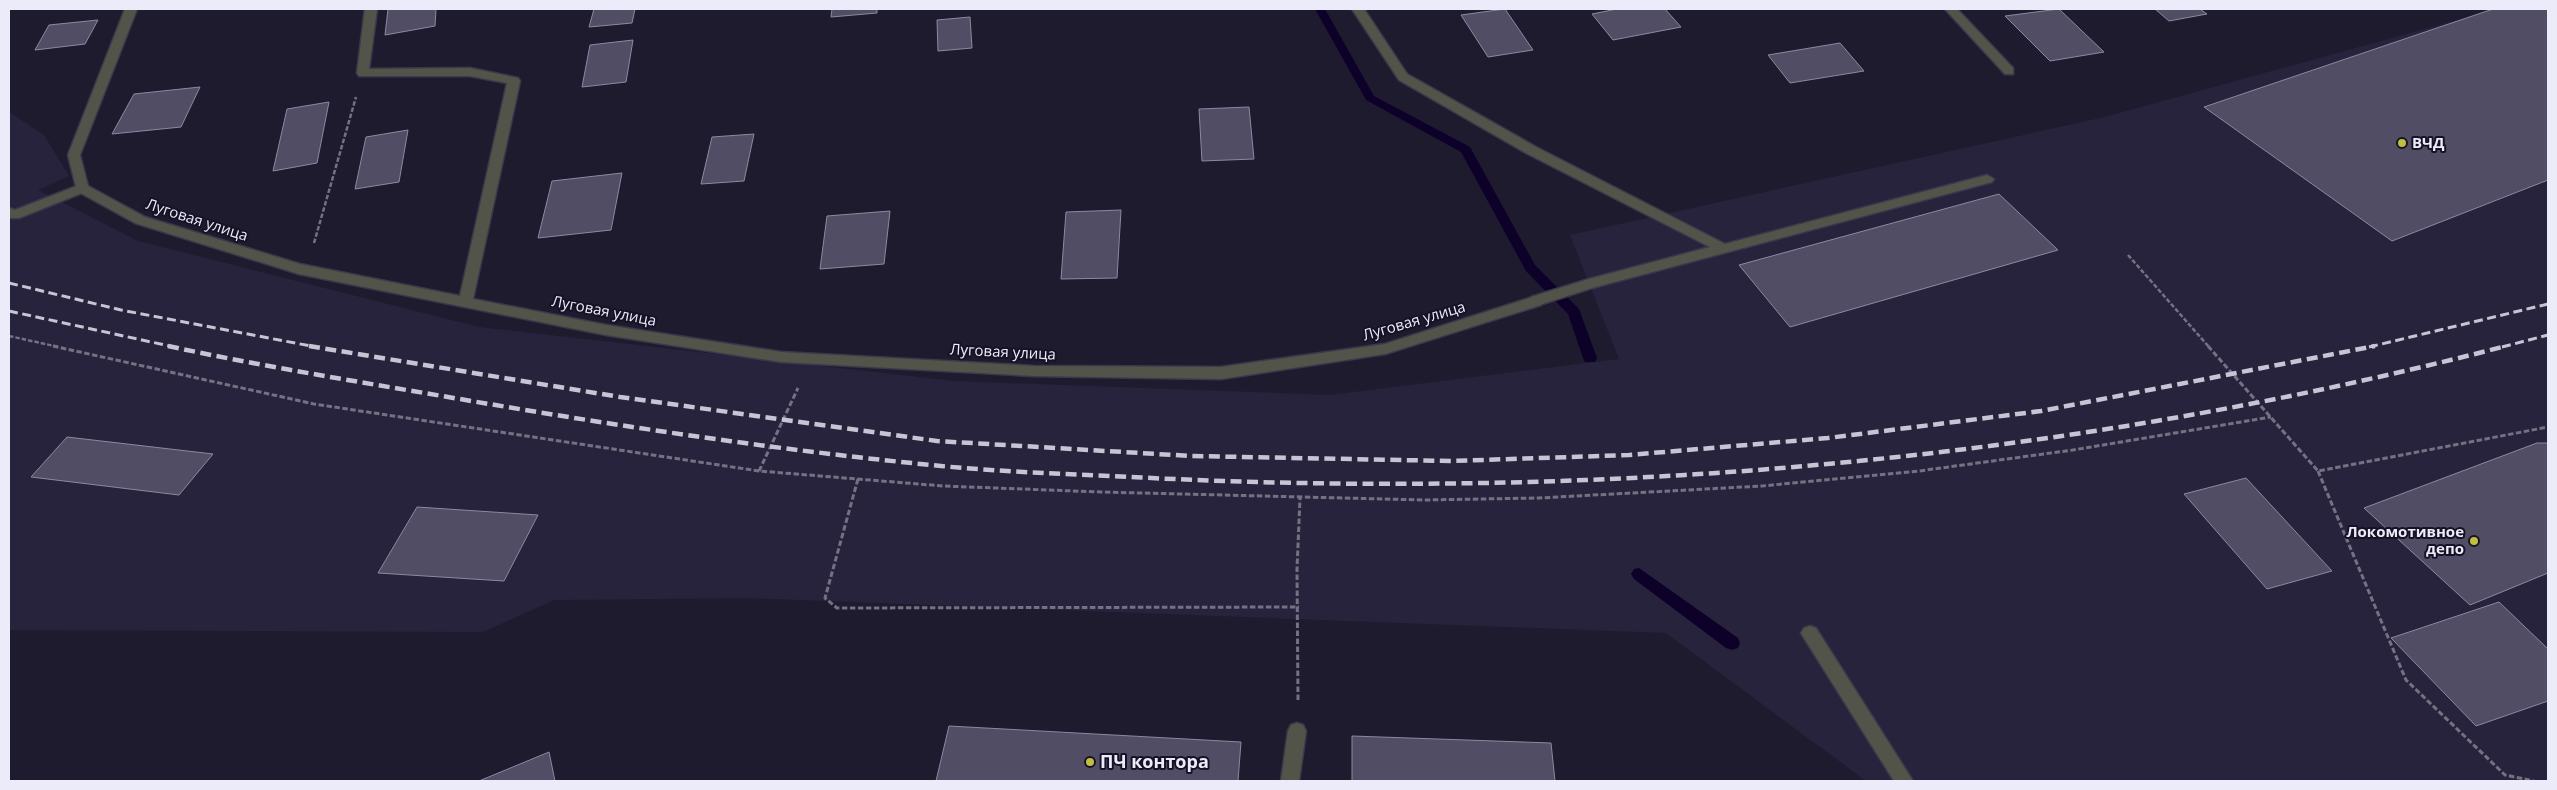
<svg xmlns="http://www.w3.org/2000/svg" width="2557" height="790" viewBox="0 0 2557 790" font-family="'Open Sans',sans-serif">
<style>
.built{fill:#27233d}
.lines{fill:none;stroke-linecap:round;stroke-linejoin:round}
.stream{fill:#0d0029;fill-rule:evenodd}
.building{fill:#504d64;stroke:#8c89a2}
.lane-casing{stroke:#3c384b;stroke-width:3}
.street-casing{stroke:#3c384b;stroke-width:3}
.path-far1{stroke:#747182;stroke-width:2.5;stroke-dasharray:4.5 2;stroke-linecap:butt}
.path{stroke:#747182;stroke-width:3;stroke-dasharray:5.5 2.5;stroke-linecap:butt}
.lane{fill:#535449;fill-rule:evenodd}
.street{fill:#535449;fill-rule:evenodd}
.rail-far1{stroke:#c6c5d4;stroke-width:3;stroke-dasharray:9 4.5;stroke-linecap:butt}
.rail{stroke:#c6c5d4;stroke-width:4.5;stroke-dasharray:11 5.5;stroke-linecap:butt}
.poi-dot{fill:#c1be40;stroke:#161225;stroke-width:2}
.labels{text-anchor:middle;stroke-width:4;stroke-linejoin:round;paint-order:stroke}
.poi-label{font-size:15px;font-weight:bold;fill:#ecebf9;stroke:#161225;text-anchor:start}
.street-label{font-size:15px;fill:#ecebf9;stroke:#161225}
.near-poi-label{font-size:18px;font-weight:bold;fill:#ecebf9;stroke:#161225;text-anchor:start}
</style>
<rect width="100%" height="100%" fill="#1f1b2f"/>
<polygon class="built" points="2497,9 2548,9 2548,781 1866,781 1666,633 746,598 554,600 483,632 9,630 9,112 44,135 69,176 38,190 138,241 479,327 954,381 1330,395 1619,359 1570,235 2105,117"/>
<g class="lines">
<g class="stream">
<polygon points="1315,9 1325,9 1374,96 1470,147 1535,265 1579,309 1597,358 1595,362 1585,362 1583,358 1568,314 1526,271 1461,152 1366,100"/>
<polygon points="1639,568 1738,638 1740,643 1738,648 1732,650 1726,648 1634,579 1631,574 1634,569"/>
</g>
</g>
<g class="building">
<polygon points="388,9 436,9 435,26 385,35"/>
<polygon points="594,9 635,9 632,23 589,27"/>
<polygon points="832,9 877,9 877,13 831,17"/>
<polygon points="1505,9 1533,50 1488,57 1461,15"/>
<polygon points="1617,9 1665,9 1681,27 1613,40 1592,14"/>
<polygon points="2059,9 2104,52 2050,61 2005,16"/>
<polygon points="2155,9 2200,9 2207,14 2169,21"/>
<polygon points="2493,9 2548,9 2548,180 2392,241 2204,107"/>
<polygon points="970,17 972,48 938,51 937,20"/>
<polygon points="98,20 85,44 35,50 49,25"/>
<polygon points="633,40 626,82 582,87 590,45"/>
<polygon points="1840,43 1864,71 1790,83 1768,55"/>
<polygon points="200,87 181,127 112,134 134,94"/>
<polygon points="329,102 317,163 273,171 287,109"/>
<polygon points="1249,107 1254,159 1202,161 1199,109"/>
<polygon points="408,130 399,182 355,189 366,137"/>
<polygon points="754,134 744,181 701,184 712,137"/>
<polygon points="622,173 611,230 538,238 552,181"/>
<polygon points="1999,194 2058,250 1790,327 1739,265"/>
<polygon points="1121,210 1117,278 1061,279 1066,212"/>
<polygon points="890,211 884,264 820,269 827,216"/>
<polygon points="67,437 213,454 179,495 31,477"/>
<polygon points="2537,443 2548,443 2548,573 2470,605 2364,508"/>
<polygon points="2246,478 2332,571 2267,589 2184,494"/>
<polygon points="417,507 538,515 504,581 378,573"/>
<polygon points="2499,602 2548,649 2548,701 2476,726 2391,638"/>
<polygon points="949,726 1241,742 1238,781 936,781"/>
<polygon points="1352,736 1551,743 1555,781 1352,781"/>
<polygon points="549,752 555,781 479,781"/>
</g>
<g class="lines">
<g class="lane-casing">
<g id="lane">
<polygon points="1352,9 1364,9 1407,74 1536,147 1725,244 1987,175 1994,179 1992,182 1592,288 1536,306 1529,301 1531,297 1589,279 1710,247 1526,153 1399,80"/>
<polygon points="1945,9 1957,9 2013,68 2013,74 2005,74"/>
<polygon points="82,184 89,188 87,191 19,218 9,218 9,208 15,210"/>
<polygon points="1810,626 1816,628 1913,781 1894,781 1804,638 1801,633 1804,628"/>
<polygon points="1297,723 1303,725 1306,731 1299,781 1281,781 1288,731 1291,725"/>
</g>
</g>
<g class="street-casing">
<polygon id="street" points="125,9 137,9 80,155 88,186 145,217 300,264 460,296 507,83 470,76 359,76 357,73 365,9 377,9 369,69 470,68 518,78 520,81 473,299 606,325 781,352 1034,366 1221,367 1385,344 1536,296 1543,301 1541,305 1385,354 1221,379 1034,376 781,362 606,335 299,274 135,223 77,191 68,155"/>
</g>
<g class="path-far1">
<polyline points="314,243 356,97"/>
<polyline points="2128,255 2209,347"/>
<polyline points="9,336 59,347"/>
</g>
<g class="path">
<polyline points="53,346 314,404 759,471 943,486 1101,492 1424,500 1539,498 1762,486 1919,471 2073,450 2271,417"/>
<polyline points="2208,346 2318,471 2548,427"/>
<polyline points="759,471 798,388"/>
<polyline points="2318,471 2406,680 2505,775 2534,781"/>
<polyline points="858,479 825,598 837,608 1299,607"/>
<polyline points="1298,700 1297,569 1300,498"/>
</g>
<use href="#lane" class="lane"/>
<use href="#street" class="street"/>
<g class="rail-far1">
<polyline points="9,283 121,310 316,347"/>
<polyline points="9,311 174,347"/>
<polyline points="2369,347 2548,304"/>
<polyline points="2502,347 2548,335"/>
</g>
<g class="rail">
<path d="M168 346C261 366 354 381 448 397 611 425 776 450 941 466 1004 472 1067 474 1131 477 1593 501 2057 463 2506 346"/>
<polyline points="309,346 620,397 937,441 1191,456 1452,461 1629,455 1828,438 2041,411 2375,346"/>
</g>
</g>
<g class="poi-dot">
<circle cx="2402" cy="143" r="5"/>
<circle cx="2474" cy="541" r="5"/>
<circle cx="1090" cy="762" r="5"/>
</g>
<g class="labels">
<g class="poi-label">
<text x="2412" y="148">ВЧД</text>
<text x="2464" y="537" text-anchor="end">Локомотивное<tspan x="2464" dy="17">депо</tspan></text>
</g>
<g class="street-label">
<text transform="translate(197 220) rotate(18)" y="5">Луговая улица</text>
<text transform="translate(604 311) rotate(11)" y="5">Луговая улица</text>
<text transform="translate(1414 321) rotate(-16)" y="5">Луговая улица</text>
<text transform="translate(1003 352) rotate(3)" y="5">Луговая улица</text>
</g>
<g class="near-poi-label">
<text x="1100" y="768">ПЧ контора</text>
</g>
</g>
<rect width="2557" height="790" fill="none" stroke="#ecebf9" stroke-width="20"/>
</svg>
